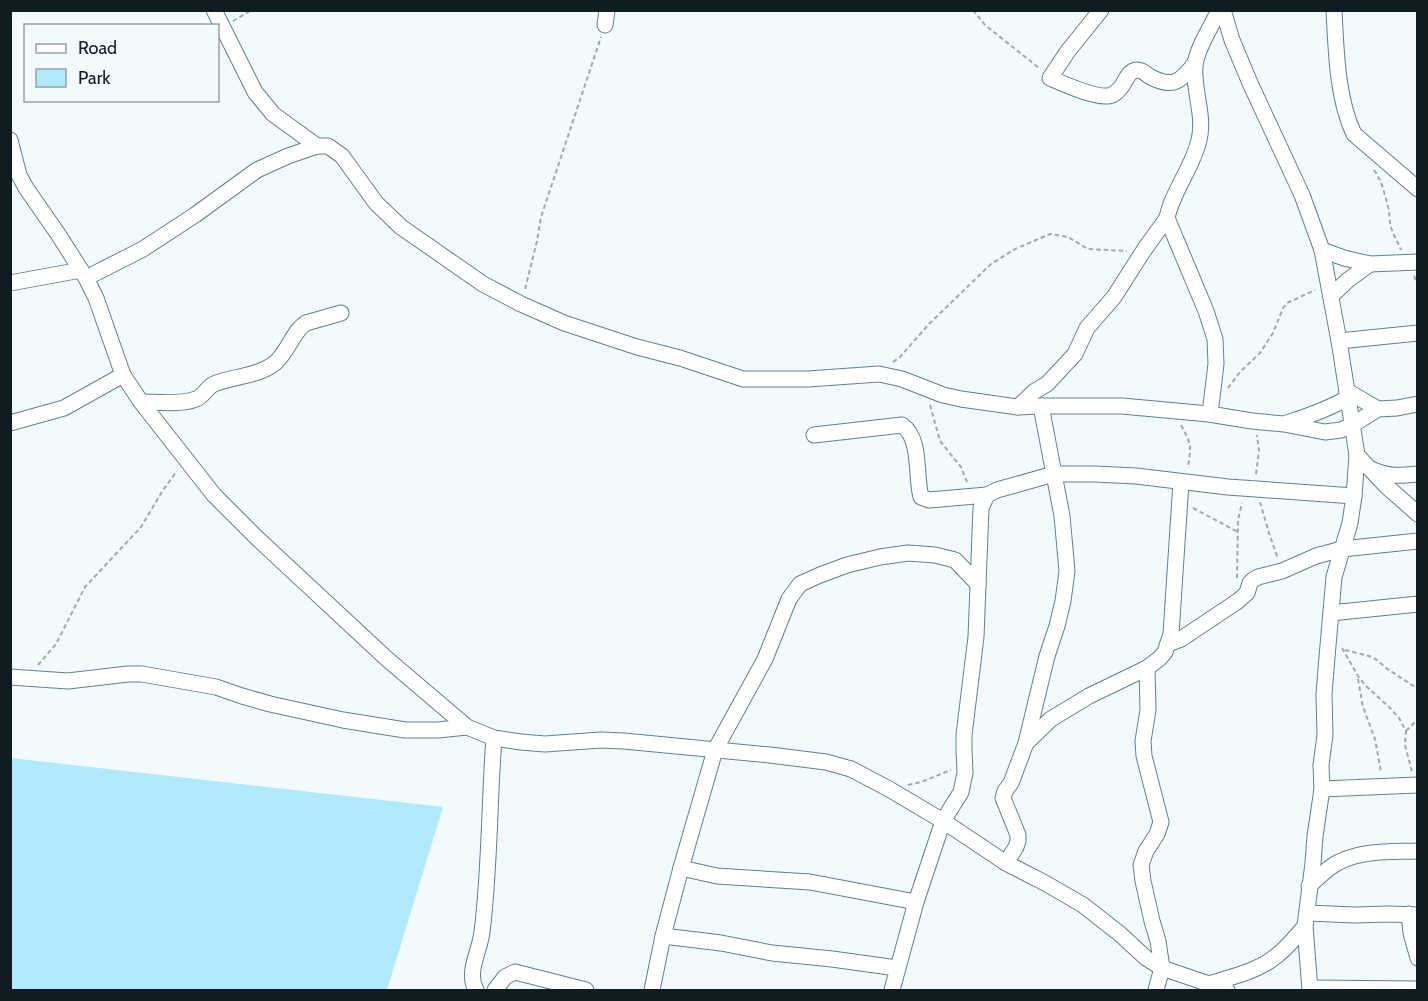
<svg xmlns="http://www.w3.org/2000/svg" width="1428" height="1001" viewBox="0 0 1428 1001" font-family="Cabin,sans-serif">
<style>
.green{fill:#b1e9fe}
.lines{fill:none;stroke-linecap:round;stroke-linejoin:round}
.minor-casing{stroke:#5f818d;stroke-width:17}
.path{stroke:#a1aaae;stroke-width:2;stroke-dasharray:4.5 3;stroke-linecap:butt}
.minor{stroke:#fff;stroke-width:15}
</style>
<rect width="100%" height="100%" fill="#f3fafd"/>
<polygon class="green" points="11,758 443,807 387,990 11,990"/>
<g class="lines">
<g class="minor-casing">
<g id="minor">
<polyline points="214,10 255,92 273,114 317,146"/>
<path d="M1101 10 1068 51 1050 78C1064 84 1092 97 1107 96 1114 96 1118 91 1122 86 1126 80 1128 71 1137 70 1142 70 1145 73 1149 76 1172 89 1181 82 1195 63"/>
<polyline points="1223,10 1232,40 1250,83 1302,195 1322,250 1339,341 1357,455 1354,496 1350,523 1334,577 1327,657 1324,694 1325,735 1321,765 1322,789 1315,836 1313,863 1305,926 1310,990"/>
<path d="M1334 10C1336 49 1337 99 1354 134L1418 189"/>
<polyline points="605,25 607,10"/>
<polyline points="10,140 19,175 26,188 58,234 86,278 96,298 123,375 141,402 214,495 257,538 387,659 467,727 494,738 521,742 545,744 601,740 624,741 770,755 826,762 851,769 889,789 943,821 1006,863 1045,883 1083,905 1120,934 1146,958 1162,968 1227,990"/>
<polyline points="1322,250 1344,258 1370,264 1418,262"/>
<polyline points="86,278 143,249 195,215 257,170 288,156 317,146 328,146 342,156 376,203 401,227 483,284 521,304 564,323 637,347 680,358 743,379 808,379 879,374 902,379 943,395 961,399 1018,407 1041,406 1122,406 1209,414 1252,421 1284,424 1325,432 1341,430 1352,425 1378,409 1397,408 1418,404"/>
<polyline points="10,283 81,270"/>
<polyline points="1331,296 1348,280 1370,264"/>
<polyline points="1339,341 1418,333"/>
<polyline points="1347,391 1378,409"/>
<path d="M141 402C156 402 182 405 196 399 204 396 206 388 214 384 233 376 257 377 275 363 288 352 293 331 306 323L341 313"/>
<polyline points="1018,407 1035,391 1047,384 1075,354 1087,328 1114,297 1144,250 1167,218"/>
<path d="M1210 414 1216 364 1215 339 1206 311 1167 218C1172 192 1193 167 1199 140 1205 115 1193 91 1195 66 1196 49 1212 26 1219 10"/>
<polyline points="10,423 64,408 123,375"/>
<path d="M1287 423C1309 416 1328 409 1348 398"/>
<path d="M814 435 902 425C922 439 915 476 921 497L929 500 987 495"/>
<polyline points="1357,455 1385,485 1418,514"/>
<path d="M1371 469C1388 477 1399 476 1418 474"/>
<polyline points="1331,613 1418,604"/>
<polyline points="1168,644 1181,639 1238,601 1247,593 1250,583 1253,580 1258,577 1282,571 1316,556 1342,549 1418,541"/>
<polyline points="1147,668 1148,710 1143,741 1144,756 1161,822 1157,834 1146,851 1141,865 1143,881 1152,921 1158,941 1162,968 1156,990"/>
<polyline points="10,677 68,681 128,674 142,674 216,687 242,696 270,704 343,720 405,730 438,730 467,727"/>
<polyline points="1026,743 1051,719 1089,696 1147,668 1160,658 1165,652 1171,634 1181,482"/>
<polyline points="1322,789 1418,785"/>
<polyline points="1006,863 1016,847 1018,841 1018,835 1003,798 1005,791 1011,783 1026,743 1047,656 1057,626 1063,601 1067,571 1062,516 1041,406"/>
<polyline points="681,868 717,876 810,882 916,902"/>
<path d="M1309 886C1318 878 1328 867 1339 862 1363 850 1391 852 1418 851"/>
<polyline points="1307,913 1355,915 1389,914 1418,915"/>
<polyline points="1409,914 1411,933 1418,958"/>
<polyline points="663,936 721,943 772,953 832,959 897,968"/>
<path d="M1208 984C1231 977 1256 972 1275 957 1287 948 1296 937 1305 926"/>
<polyline points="1310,988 1418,989"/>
<path d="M476 990C466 972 480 951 482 932 490 868 489 803 494 738"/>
<polyline points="495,990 505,977 515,972 586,990"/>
<polyline points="652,990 663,936 681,868 715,750 765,659 789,599 800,584 820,575 847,565 880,557 908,553 935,555 955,560 978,584"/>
<polyline points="892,990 916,902 943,821 961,792 965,773 964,750 964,735 976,637 981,508 987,495 997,490 1054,474 1094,474 1136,476 1228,487 1354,496"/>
</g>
</g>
<g class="path">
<polyline points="973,10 985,25 1039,68"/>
<polyline points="233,21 252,10"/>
<path d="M1374 170C1382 181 1385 195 1388 207 1390 214 1389 221 1391 227 1393 235 1398 242 1401 250"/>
<polyline points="1414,276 1418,284"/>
<polyline points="525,289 537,241 541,217 601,37"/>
<polyline points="893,362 900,357 929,324 991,264 1015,249 1050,234 1068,237 1088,249 1127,251"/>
<polyline points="1228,388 1240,372 1260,353 1273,333 1283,308 1287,303 1315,290"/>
<polyline points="930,405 940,441 961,467 967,482"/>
<path d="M1181 425C1192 446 1191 444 1188 468"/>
<polyline points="1256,474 1259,451 1257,435"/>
<polyline points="1260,502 1269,533 1278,559"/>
<polyline points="1193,508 1238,532"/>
<polyline points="1237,578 1238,520 1242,503"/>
<polyline points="1342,648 1358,676 1365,685 1390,708 1399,718 1406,731 1405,745 1412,772"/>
<polyline points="1345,650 1369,656 1377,660 1386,668 1418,689"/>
<polyline points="38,665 56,644 85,587 141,527 163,490 177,471"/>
<polyline points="1358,679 1363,707 1375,739 1381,772"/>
<polyline points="1406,731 1418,719"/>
<polyline points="908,785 921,782 951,770"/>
</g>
<use href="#minor" class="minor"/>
</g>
<rect width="1428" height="1001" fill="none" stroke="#0f1c21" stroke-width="24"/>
<rect x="24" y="24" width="195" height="78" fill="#f3fafd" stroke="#98a1a5" stroke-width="1.5"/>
<rect x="36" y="44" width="30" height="9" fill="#ffffff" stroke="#98a1a5" stroke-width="1.5"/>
<text x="78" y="54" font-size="18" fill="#0f1c21">Road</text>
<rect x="36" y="69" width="30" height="18" fill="#b1e9fe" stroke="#98a1a5" stroke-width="1.5"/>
<text x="78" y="84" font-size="18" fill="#0f1c21">Park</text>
</svg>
